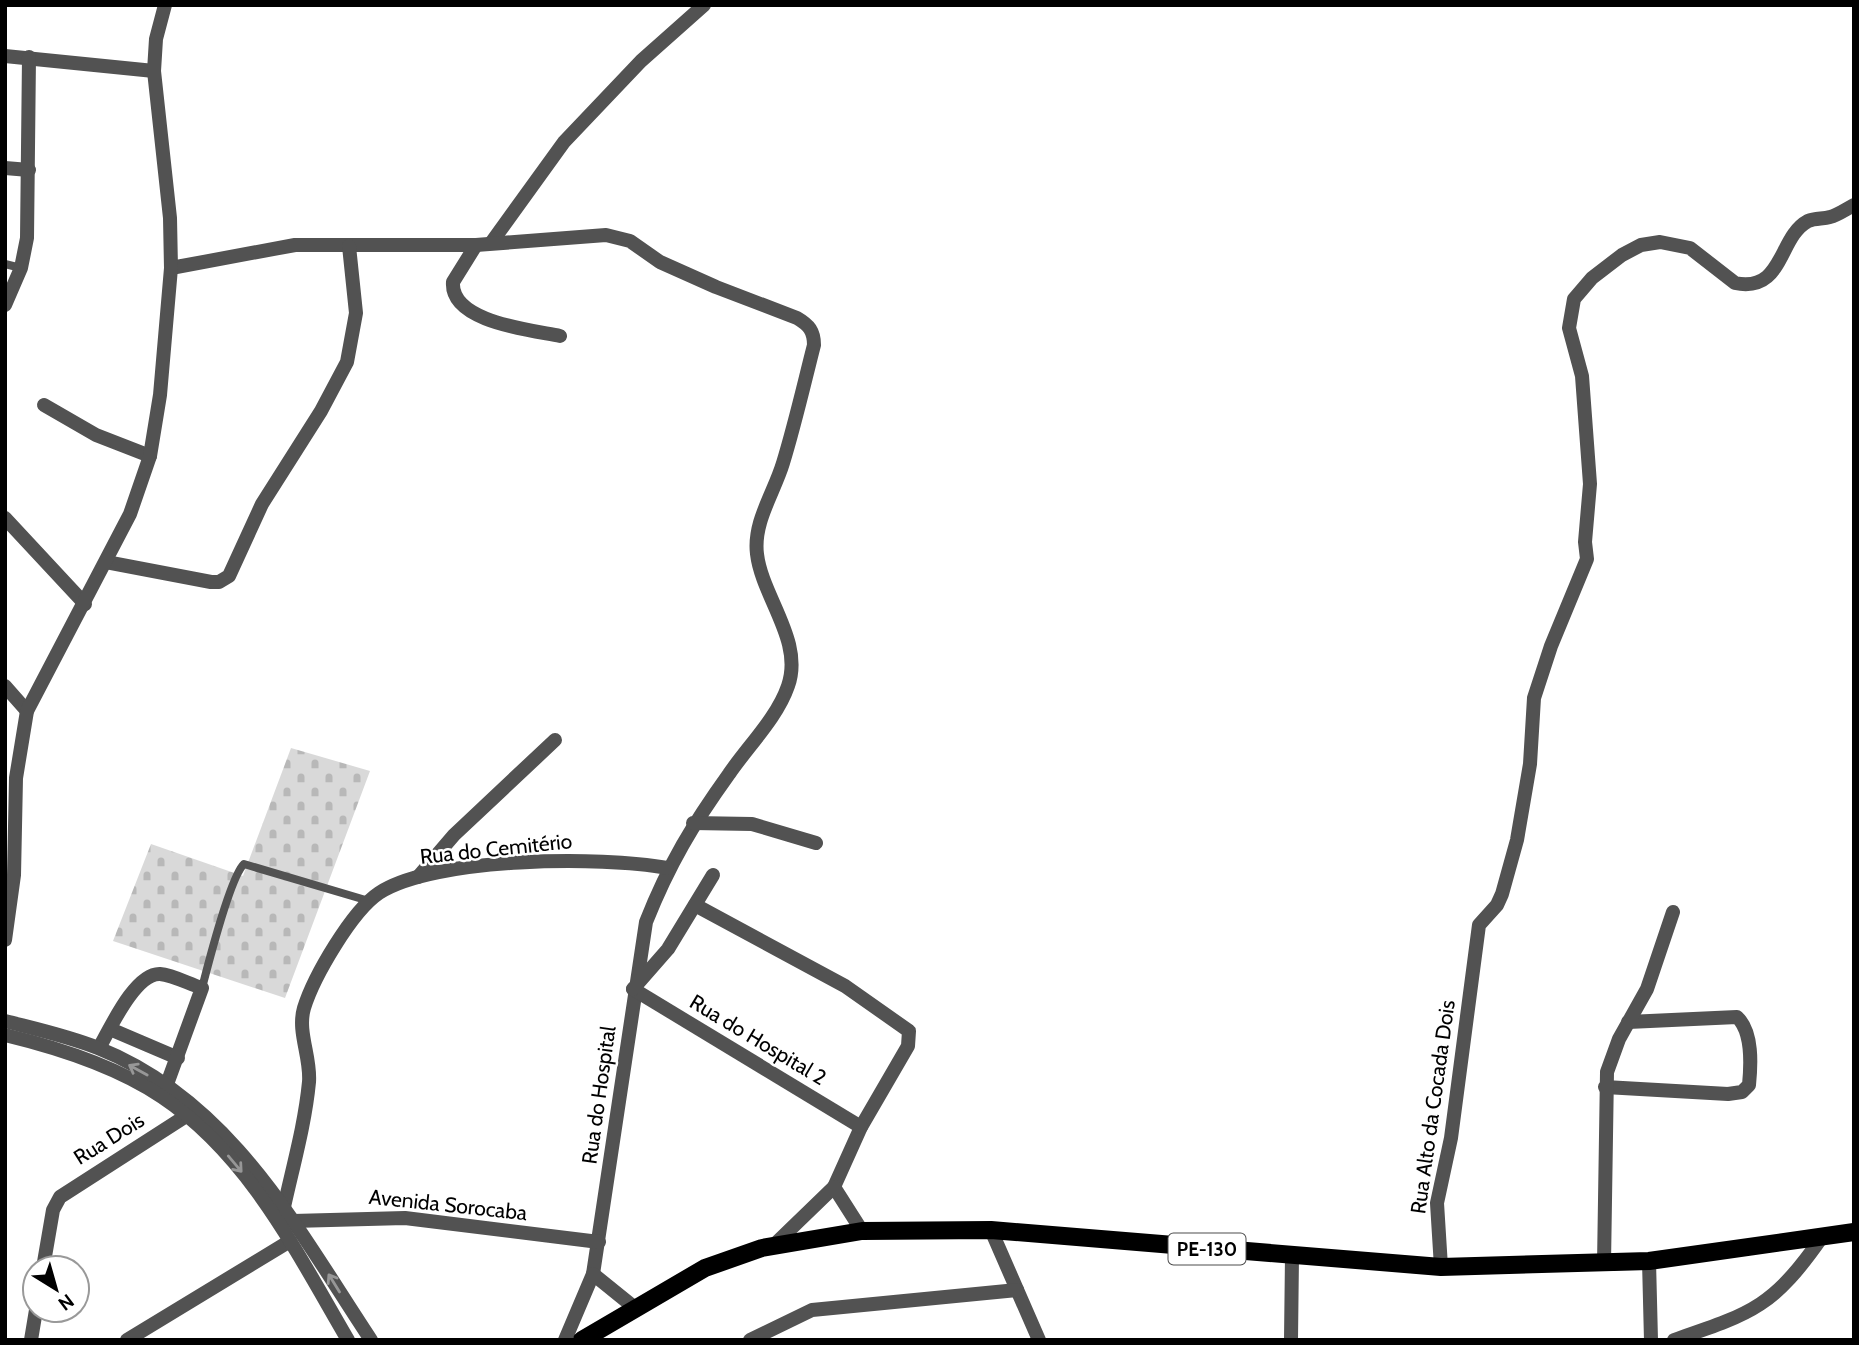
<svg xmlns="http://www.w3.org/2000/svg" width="1859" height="1345" viewBox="0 0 1859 1345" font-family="Cabin,sans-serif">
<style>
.cemetery{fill:url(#cemetery-stones)}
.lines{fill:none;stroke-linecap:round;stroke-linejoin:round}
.service{stroke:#525252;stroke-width:8}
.minor{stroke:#525252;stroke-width:14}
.tertiary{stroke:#525252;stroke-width:14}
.primary{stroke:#000;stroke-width:18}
.oneway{stroke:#979797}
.labels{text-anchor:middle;stroke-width:5;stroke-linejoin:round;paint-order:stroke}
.shield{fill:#fff;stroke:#4c4c4c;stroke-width:2}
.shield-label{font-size:19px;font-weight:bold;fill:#000}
.street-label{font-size:21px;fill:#000;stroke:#fff}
</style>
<defs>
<pattern id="cemetery-stones" width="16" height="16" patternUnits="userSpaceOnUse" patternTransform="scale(1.75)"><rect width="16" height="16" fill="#d9d9d9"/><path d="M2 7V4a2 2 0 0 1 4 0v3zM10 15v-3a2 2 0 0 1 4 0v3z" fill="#b8b8b8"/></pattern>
</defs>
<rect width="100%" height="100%" fill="#fff"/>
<polygon class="cemetery" points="291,748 370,771 285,998 113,941 151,844 243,876"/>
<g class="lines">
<g class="service">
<polyline points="5,264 21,268"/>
<path d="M202 988C208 965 230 877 244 864L369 901"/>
</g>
<g class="minor">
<polyline points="5,56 154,71"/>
<polyline points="5,168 29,170"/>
<polyline points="491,243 564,142 641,61 704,5"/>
<path d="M476 245 453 282C450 322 531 330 560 336"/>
<path d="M171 268 295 245H476L606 235 630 241 660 262 716 287 797 318C809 325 814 331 814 345 804 384 795 424 783 463 774 493 753 522 757 554 762 597 804 641 788 686 777 718 748 746 729 774 693 824 669 864 646 922L593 1274 565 1340"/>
<polyline points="5,305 21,268 27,238 29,57"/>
<polyline points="44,405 96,435 150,456"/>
<polyline points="5,518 85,604"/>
<polyline points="106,562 211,582 219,582 229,576 262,504 321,411 347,362 356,313 349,246"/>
<polyline points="5,686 27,711"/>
<polyline points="693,823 752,824 816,843"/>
<polyline points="418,877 454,835 555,740"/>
<polyline points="695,905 845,986 909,1031 908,1046 861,1127 834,1187 862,1231"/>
<polyline points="633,989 861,1127"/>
<polyline points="633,989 668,949 713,875"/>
<polyline points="110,1029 178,1058"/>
<path d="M99 1048C110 1029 135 973 160 974 173 975 189 984 202 988L163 1095"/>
<path d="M1605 1087 1728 1094 1742 1092 1749 1085C1751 1065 1753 1032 1737 1017L1628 1022"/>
<path d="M284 1207C293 1166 305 1124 309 1082 311 1057 297 1032 304 1008 314 976 352 911 379 893 435 857 602 856 667 868"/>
<polyline points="293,1221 405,1218 599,1242"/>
<polyline points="991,1230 1039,1340"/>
<polyline points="773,1246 834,1187"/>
<polyline points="1649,1261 1651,1340"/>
<polyline points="1604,1264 1607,1072 1619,1039 1647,989 1673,912"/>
<path d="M1441 1267 1437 1203 1451 1138 1479 925 1497 905 1502 894 1517 840 1530 764 1534 698 1551 646 1587 559 1585 542 1590 484 1582 376 1569 328 1574 299 1592 278 1622 255 1641 245 1660 242 1690 248 1735 283C1784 293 1778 237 1808 221 1815 218 1823 219 1830 217 1838 215 1846 209 1854 205"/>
<polyline points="43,1268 53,1210 60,1197 186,1116"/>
<polyline points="593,1274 635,1308"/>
<polyline points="31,1340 36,1310"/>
<polyline points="127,1340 290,1241"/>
<polyline points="750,1340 812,1310 1017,1290"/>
<polyline points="1291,1340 1292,1256"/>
<path d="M1674 1340C1753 1313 1773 1307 1822 1237"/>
</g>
<g class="tertiary">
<polyline points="5,940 14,875 16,778 27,711 130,514 150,456 160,395 171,268 170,218 154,71 156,39 165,5"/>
<path d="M5 1021C36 1029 68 1036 98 1048 231 1101 296 1227 371 1340"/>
<path d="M5 1035C59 1048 116 1066 162 1097 249 1155 297 1253 348 1340"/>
</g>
<polyline class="primary" points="582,1340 705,1268 762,1248 862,1231 991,1230 1441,1267 1649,1261 1854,1232"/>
</g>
<defs><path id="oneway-shaft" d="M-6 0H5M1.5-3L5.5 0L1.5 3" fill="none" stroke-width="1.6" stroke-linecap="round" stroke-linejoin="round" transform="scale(1.75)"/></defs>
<g class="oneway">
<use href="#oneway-shaft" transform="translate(138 1070) rotate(-151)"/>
<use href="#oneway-shaft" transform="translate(235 1164) rotate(50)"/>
<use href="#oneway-shaft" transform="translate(334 1283) rotate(-122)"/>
</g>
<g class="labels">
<rect class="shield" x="1168.5" y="1233.5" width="77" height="31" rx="5"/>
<g class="shield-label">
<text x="1207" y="1256">PE-130</text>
</g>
<g class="street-label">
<text transform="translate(496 849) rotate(-6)" y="7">Rua do Cemitério</text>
<text transform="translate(758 1040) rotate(31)" y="7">Rua do Hospital 2</text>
<text transform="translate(599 1095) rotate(-82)" y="7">Rua do Hospital</text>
<text transform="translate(1433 1107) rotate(-82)" y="7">Rua Alto da Cocada Dois</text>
<text transform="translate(109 1139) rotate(-32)" y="7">Rua Dois</text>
<text transform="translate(448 1205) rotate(6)" y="7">Avenida Sorocaba</text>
</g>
</g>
<rect width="1859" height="1345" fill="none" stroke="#000000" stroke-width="14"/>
<g transform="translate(56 1289) rotate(143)"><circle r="33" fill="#ffffff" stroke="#999999" stroke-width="2"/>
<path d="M0-5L12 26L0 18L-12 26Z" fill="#000000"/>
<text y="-10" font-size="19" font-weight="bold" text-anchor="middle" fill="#000000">N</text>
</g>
</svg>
